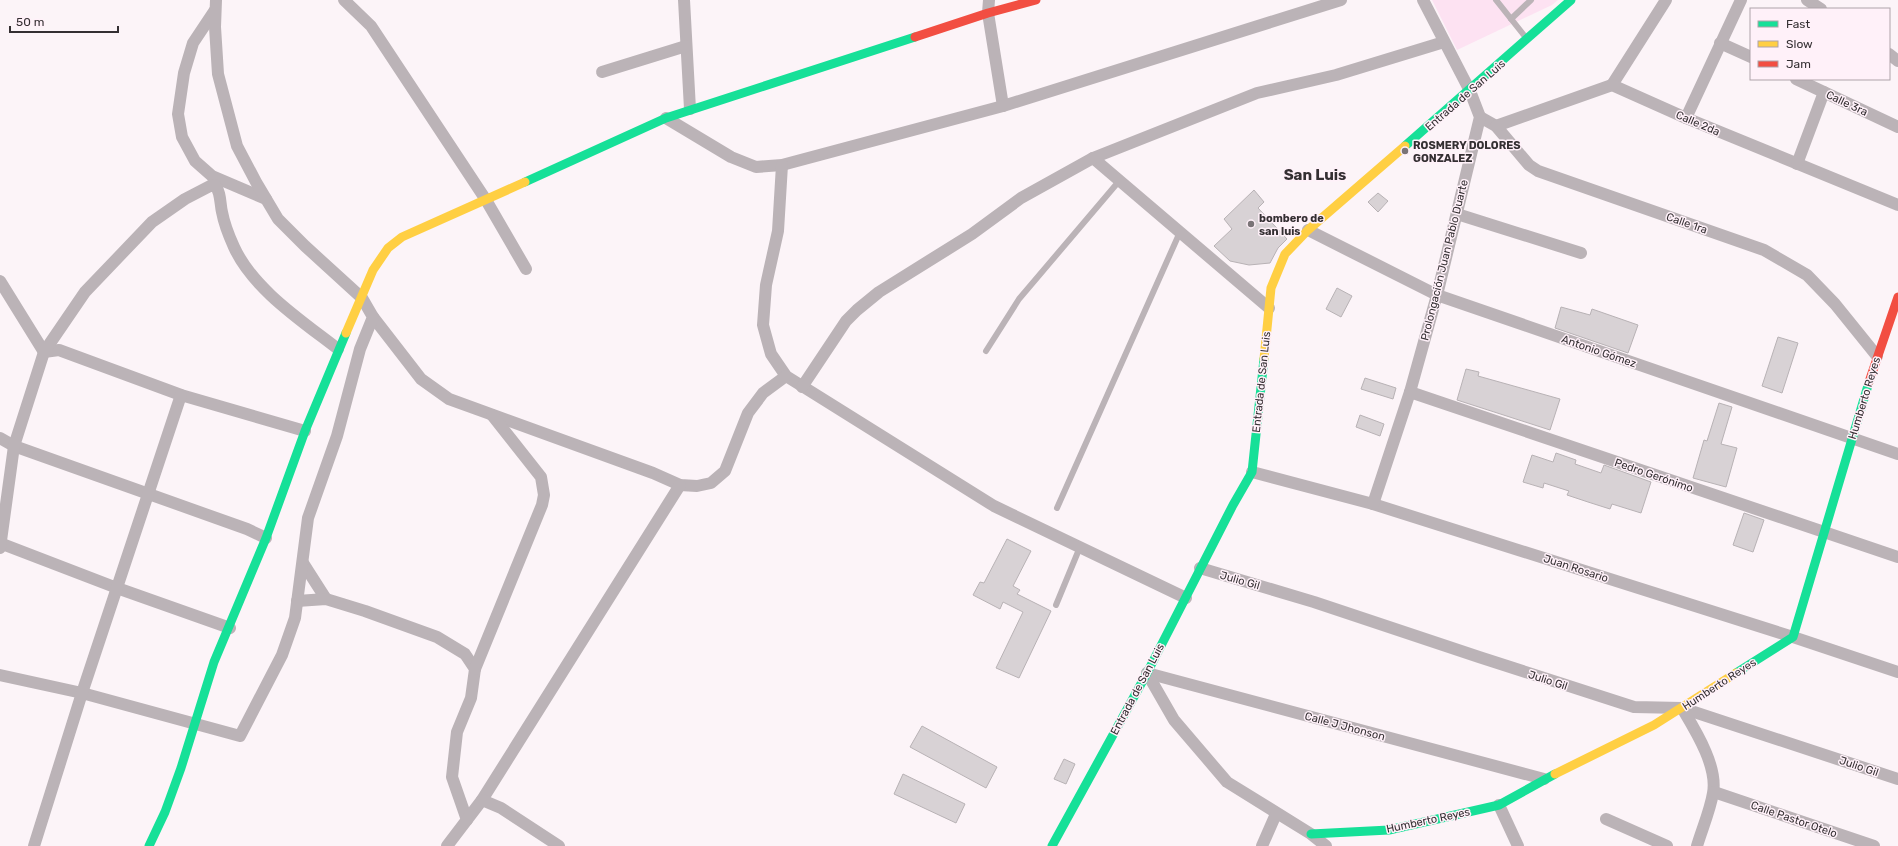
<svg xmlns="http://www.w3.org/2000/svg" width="1898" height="846" viewBox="0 0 1898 846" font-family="Rubik,sans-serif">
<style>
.green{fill:#fde2f2}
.building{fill:#d8d2d5;stroke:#b8b2b5}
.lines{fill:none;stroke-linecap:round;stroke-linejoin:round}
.lane{stroke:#bbb3b7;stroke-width:6}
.street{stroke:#bbb3b7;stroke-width:12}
.fast{stroke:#16e098;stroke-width:9}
.slow{stroke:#ffcf43;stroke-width:9}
.jam{stroke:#f24e42;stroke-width:9}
.poi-dot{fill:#7a7477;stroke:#fff1f9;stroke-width:1.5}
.labels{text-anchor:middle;stroke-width:3;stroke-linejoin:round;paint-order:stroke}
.street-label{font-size:11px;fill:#342f32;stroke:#fff1f9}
.poi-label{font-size:11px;font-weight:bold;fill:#342f32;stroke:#fff1f9;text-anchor:start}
.district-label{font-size:15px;font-weight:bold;fill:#342f32;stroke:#fff1f9}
</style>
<rect width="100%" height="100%" fill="#fcf4f8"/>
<polygon class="green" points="1432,0 1558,0 1552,5 1457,50"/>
<g class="building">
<polygon points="1254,190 1264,202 1258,208 1287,239 1278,248 1270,263 1249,265 1230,261 1214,246 1232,229 1224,219"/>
<polygon points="1378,193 1388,201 1378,212 1368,202"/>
<polygon points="1337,288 1352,296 1341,317 1326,309"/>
<polygon points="1561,307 1590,315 1592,309 1638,325 1628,353 1555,328"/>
<polygon points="1778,337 1798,343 1782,393 1762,386"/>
<polygon points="1466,369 1479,372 1478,376 1560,399 1550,430 1457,400"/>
<polygon points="1365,378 1396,388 1393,399 1361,389"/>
<polygon points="1719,403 1732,407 1721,444 1737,448 1726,487 1693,478 1704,440 1707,441"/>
<polygon points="1360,415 1384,424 1380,436 1356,427"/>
<polygon points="1556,453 1576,460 1575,464 1601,473 1604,465 1651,482 1641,513 1612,504 1610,509 1588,502 1567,495 1569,491 1544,483 1543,488 1523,482 1532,455 1553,462"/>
<polygon points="1744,513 1764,520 1753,552 1733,545"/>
<polygon points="1007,539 1031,551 1013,586 1020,590 1017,594 1051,611 1019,678 996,668 1023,612 1003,602 1000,609 973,595 980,582 984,583"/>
<polygon points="922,726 997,767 986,788 910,747"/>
<polygon points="1064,759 1075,764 1066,784 1054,779"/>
<polygon points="903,774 965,804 956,823 894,794"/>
</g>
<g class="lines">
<g class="lane">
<polyline points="1496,0 1527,39"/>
<polyline points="1511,19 1531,0"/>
<polyline points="986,351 1019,299 1120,180"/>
<polyline points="1057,508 1180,232"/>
<polyline points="1056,605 1080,547"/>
</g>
<g class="street">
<polyline points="344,0 371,26 486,200 526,269"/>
<polyline points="684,0 690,109"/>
<polyline points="989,0 988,13 1003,106"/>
<polyline points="1807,0 1821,9"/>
<polyline points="215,10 193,43 184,73 178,114 182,137 195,161 212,176 266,199"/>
<polyline points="1720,43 1751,57"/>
<polyline points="1889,54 1898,61"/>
<polyline points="602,72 686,46"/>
<polyline points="1796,79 1898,127"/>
<polyline points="1612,85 1666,0"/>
<polyline points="1480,117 1496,126 1529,165 1538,171 1764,250 1807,275 1835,304 1877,356"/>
<polyline points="666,118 731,157 756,167 782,165 1003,106 1341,0"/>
<polyline points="1686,118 1741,0"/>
<polyline points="1496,126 1612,85 1686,118 1898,205"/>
<polyline points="1093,158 1269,308"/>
<polyline points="1797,164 1824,92"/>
<polyline points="782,165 778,231 766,285 763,325 771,354 786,376 994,506 1186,598"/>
<polyline points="1457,214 1581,253"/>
<polyline points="1308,230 1437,295 1898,454"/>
<polyline points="0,281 44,352 59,350 181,395 305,431"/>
<polyline points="373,317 421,379 449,399 653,473 680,485 697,486 711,483 725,471 748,413 763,393 786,376"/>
<polyline points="802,387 846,321 857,310 879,292 972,234 1021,198 1093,158 1257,93 1336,75 1444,42"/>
<polyline points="1410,392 1898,557"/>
<polyline points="0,438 14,446 247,529 266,538"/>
<polyline points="1252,472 1373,504 1793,637 1898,672"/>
<polyline points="1373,504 1410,392 1437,295 1480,117 1470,91 1423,0"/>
<polyline points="0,543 117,588 230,628"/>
<path d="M0 548 14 446 44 352 85 292 152 222 185 199 210 186 215 185C221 192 220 204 222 212 224 223 229 236 234 247 253 289 302 321 338 349"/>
<polyline points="303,563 326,599"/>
<polyline points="1200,568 1314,602 1479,657 1634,707 1682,708 1898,779"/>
<polyline points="297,601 326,599 365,611 437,637 465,654 475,669 471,698 457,732 452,777 467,820"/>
<polyline points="475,669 542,505 544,495 541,477 492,415"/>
<polyline points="1147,673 1544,779"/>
<polyline points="1147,673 1174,720 1227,782 1311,834 1326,846"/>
<polyline points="0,675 82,693 240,736 282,655 295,618 308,518 337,436 360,349 373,317 362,298 305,246 278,219 256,182 237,146 218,74 215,27 216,0"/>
<path d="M1682 708C1695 730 1718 766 1713 793 1710 811 1702 829 1697 846"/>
<polyline points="1714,792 1874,846"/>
<polyline points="482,800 680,485"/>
<polyline points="1499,805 1518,846"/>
<polyline points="1606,819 1667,846"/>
<polyline points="34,846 82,693 181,395"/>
<polyline points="447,846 482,800 501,808 559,846"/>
<polyline points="1262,846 1276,814"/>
</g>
<g class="fast">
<polyline points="1405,146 1571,0"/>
<polyline points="525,182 666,118 915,37"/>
<polyline points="1736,673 1793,637 1869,382"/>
<polyline points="1311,834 1389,830 1499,805 1555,774"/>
<polyline points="149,846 165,812 181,768 214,662 266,538 305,431 346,333"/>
<polyline points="1052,846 1147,673 1233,505 1252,472 1264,359"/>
</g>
<g class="slow">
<polyline points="346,333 373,270 388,248 402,237 525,182"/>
<polyline points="1264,359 1271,288 1285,254 1308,230 1405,146"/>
<polyline points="1555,774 1654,725 1736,673"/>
</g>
<g class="jam">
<polyline points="915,37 988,13 1036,0"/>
<polyline points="1869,382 1898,297"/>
</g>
</g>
<g class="poi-dot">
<circle cx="1405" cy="151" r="4"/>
<circle cx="1251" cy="224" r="4"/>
</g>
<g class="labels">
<g class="street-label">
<text transform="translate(1465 95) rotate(-41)" y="4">Entrada de San Luis</text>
<text transform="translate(1847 103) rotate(25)" y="4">Calle 3ra</text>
<text transform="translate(1698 123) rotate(23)" y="4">Calle 2da</text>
<text transform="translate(1687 223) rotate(19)" y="4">Calle 1ra</text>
<text transform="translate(1444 260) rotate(-76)" y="4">Prolongación Juan Pablo Duarte</text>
<text transform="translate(1599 351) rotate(19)" y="4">Antonio Gómez</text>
<text transform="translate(1261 382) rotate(-84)" y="4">Entrada de San Luis</text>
<text transform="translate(1864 398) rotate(-73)" y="4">Humberto Reyes</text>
<text transform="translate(1654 475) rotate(19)" y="4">Pedro Gerónimo</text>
<text transform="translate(1576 568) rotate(18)" y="4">Juan Rosario</text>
<text transform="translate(1240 580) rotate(16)" y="4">Julio Gil</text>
<text transform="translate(1548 680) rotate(18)" y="4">Julio Gil</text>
<text transform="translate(1719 684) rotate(-33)" y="4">Humberto Reyes</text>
<text transform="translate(1137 689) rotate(-62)" y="4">Entrada de San Luis</text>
<text transform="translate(1345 726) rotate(15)" y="4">Calle J Jhonson</text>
<text transform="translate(1859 766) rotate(19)" y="4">Julio Gil</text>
<text transform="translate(1794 819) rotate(19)" y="4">Calle Pastor Otelo</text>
<text transform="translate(1428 820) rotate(-12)" y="4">Humberto Reyes</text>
</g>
<g class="poi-label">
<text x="1413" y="149">ROSMERY DOLORES<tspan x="1413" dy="13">GONZALEZ</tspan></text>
<text x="1259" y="222">bombero de<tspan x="1259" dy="13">san luis</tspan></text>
</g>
<g class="district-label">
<text x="1315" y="180">San Luis</text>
</g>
</g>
<rect x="1750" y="8" width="140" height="72" fill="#fff1f9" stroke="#aea3a9"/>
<rect x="1758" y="21" width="20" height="6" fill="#16e098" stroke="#aea3a9"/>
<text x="1786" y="28" font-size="12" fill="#342f32">Fast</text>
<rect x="1758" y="41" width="20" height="6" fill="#ffcf43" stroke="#aea3a9"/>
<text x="1786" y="48" font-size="12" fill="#342f32">Slow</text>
<rect x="1758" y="61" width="20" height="6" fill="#f24e42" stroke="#aea3a9"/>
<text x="1786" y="68" font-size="12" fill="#342f32">Jam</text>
<path d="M10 26v6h108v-6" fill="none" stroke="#342f32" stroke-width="2"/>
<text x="16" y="26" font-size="12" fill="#342f32" stroke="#fff1f9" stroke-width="3" paint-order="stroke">50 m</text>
</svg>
